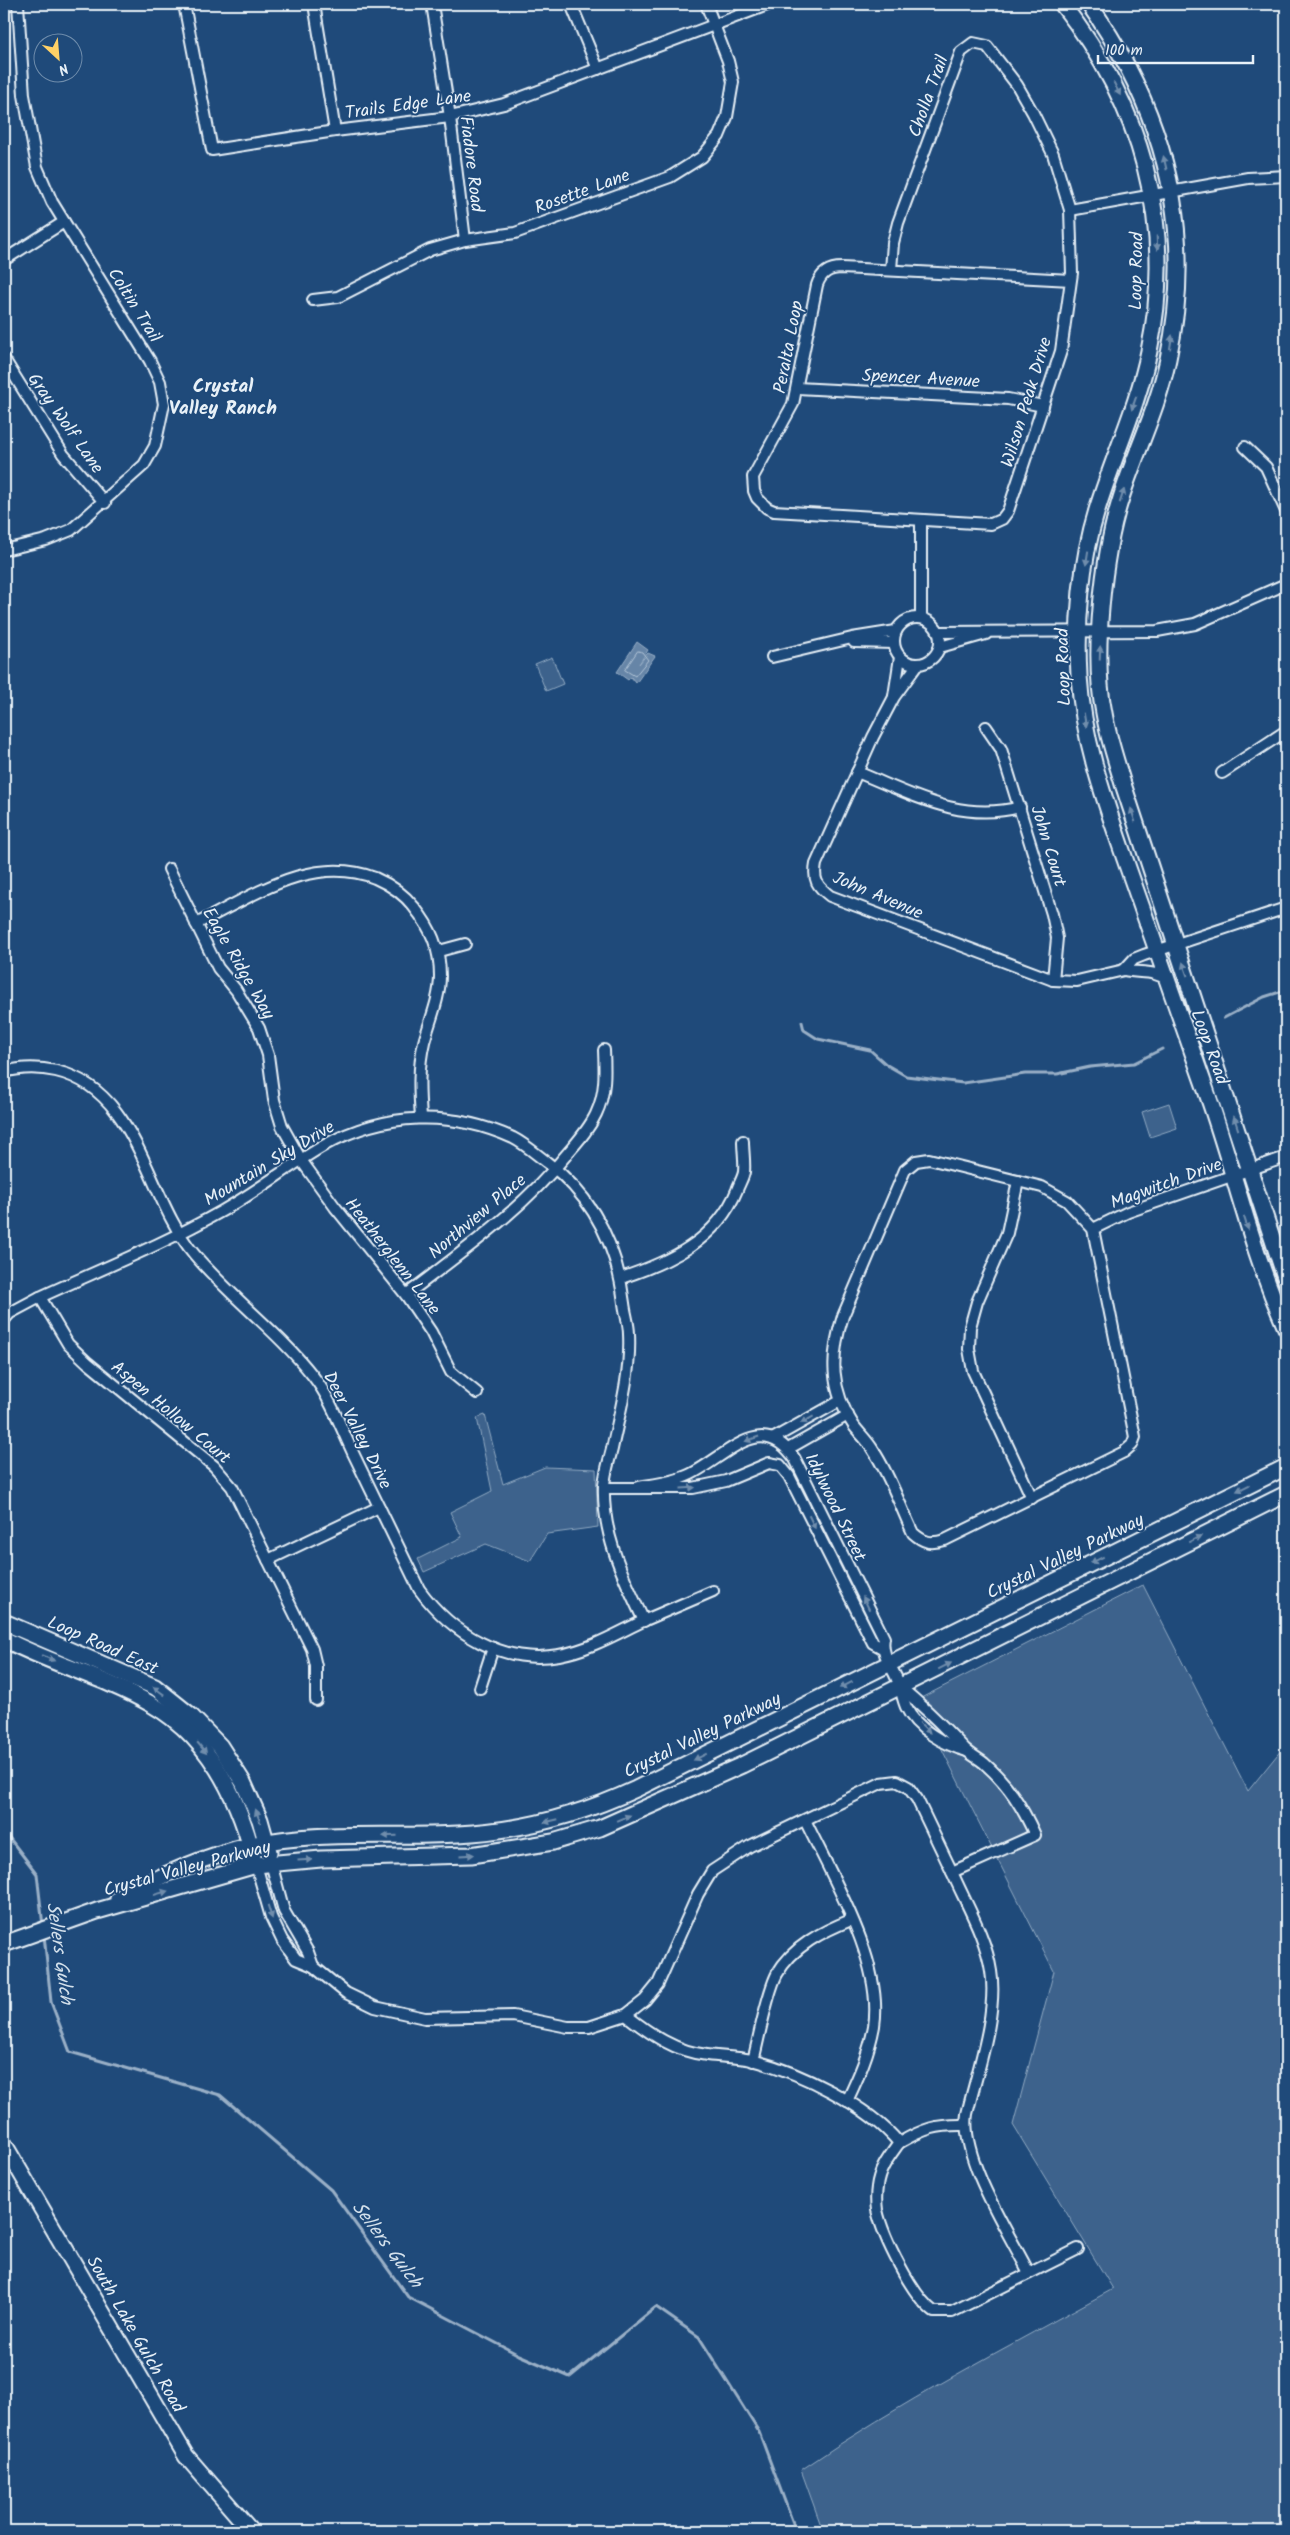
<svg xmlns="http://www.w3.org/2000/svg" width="1290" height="2535" viewBox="0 0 1290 2535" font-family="Kalam,sans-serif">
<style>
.green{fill:#3c628c;stroke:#92aac2}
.water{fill:#6685a7;stroke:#9ab0c7}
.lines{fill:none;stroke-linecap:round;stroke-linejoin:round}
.shore{stroke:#b4c6d8;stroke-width:1}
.stream{stroke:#9ab0c7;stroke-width:3}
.street-casing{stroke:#e8f1f8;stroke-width:14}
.secondary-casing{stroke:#e8f1f8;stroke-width:19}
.street{stroke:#1f4a7a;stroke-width:10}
.secondary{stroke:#1f4a7a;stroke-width:15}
.oneway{fill:#6f8dac}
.labels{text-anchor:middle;stroke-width:4;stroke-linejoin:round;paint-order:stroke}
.street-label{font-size:18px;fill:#e8f1f8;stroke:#1f4a7a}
.neighbourhood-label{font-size:19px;font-weight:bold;fill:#e8f1f8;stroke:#1f4a7a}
.water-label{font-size:19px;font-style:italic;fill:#d4e1ec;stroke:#1f4a7a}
</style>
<rect width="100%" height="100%" fill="#1f4a7a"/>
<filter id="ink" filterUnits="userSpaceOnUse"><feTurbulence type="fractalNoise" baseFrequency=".02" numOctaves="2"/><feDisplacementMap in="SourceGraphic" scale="10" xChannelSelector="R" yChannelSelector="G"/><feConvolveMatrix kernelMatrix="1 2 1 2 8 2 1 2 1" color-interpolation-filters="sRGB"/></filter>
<g filter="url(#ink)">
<g class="green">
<polygon points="552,657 563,684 546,691 535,664"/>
<polygon points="1169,1103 1177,1128 1150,1137 1142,1112"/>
<polygon points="485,1415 503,1484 545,1467 596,1469 598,1527 547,1534 530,1561 486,1544 424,1572 418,1559 462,1537 450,1512 492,1491 477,1418"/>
<path d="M1143 1585 1248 1791 1286 1744V2531H823L801 2470C900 2402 1007 2347 1113 2289L1013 2125 1054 1971 917 1700Z"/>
</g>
<polygon class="water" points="637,642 648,650 639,664 648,653 655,656 636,683 631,677 628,680 617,672"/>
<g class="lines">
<polygon class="shore" points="638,651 642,652 648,660 635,676 625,670"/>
<g class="stream">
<polyline points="1224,1018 1264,997 1286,990"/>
<polyline points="802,1022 804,1030 818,1039 870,1050 887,1065 906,1076 963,1083 1025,1074 1057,1074 1090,1067 1134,1063 1162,1049"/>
<polyline points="4,1831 37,1874 43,1926"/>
<polyline points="44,1935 51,2002 70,2052 220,2095 331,2190 408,2297 519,2355 570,2377 656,2307 699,2337 759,2432 796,2531"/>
</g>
<g class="street-casing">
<g id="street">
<polyline points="184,4 212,150 335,131 450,117 504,104 770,4"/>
<polyline points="314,4 335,131"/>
<polyline points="432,4 450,117 465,240"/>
<polyline points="571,4 598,69"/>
<polyline points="1070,210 1248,178 1286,176"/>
<polyline points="4,260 64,222"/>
<path d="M891 270 893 243 898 223 961 52 973 43 987 46 1017 85 1033 113 1053 154 1070 210 1072 273 1061 351 1008 511 1002 519 991 524 774 511 767 508 757 498 754 491 753 477 793 404 817 285C821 273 829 268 842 268L1071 280"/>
<polyline points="313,300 338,297 430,250 465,240 515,233 670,177 702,157 719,136 727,117 733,82 728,61 706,4"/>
<polyline points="4,359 63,454 105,503"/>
<polyline points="797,388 1008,399 1043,406"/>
<polyline points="1245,447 1266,467 1286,511"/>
<polyline points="921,521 921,618"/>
<polyline points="4,550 46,540 71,530 144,465 155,446 164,404 160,382 150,361 52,202 37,167 24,95 18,4"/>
<circle cx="917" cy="641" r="23"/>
<polyline points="939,632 1157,631 1195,624 1286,584"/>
<polyline points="854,642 894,643"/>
<polyline points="940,647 986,634"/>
<polyline points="772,657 852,638 896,631"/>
<path d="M918 664 894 697 873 737 816 864C813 880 817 886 830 896L1053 980 1077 981 1124 970"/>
<polyline points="894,696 900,657"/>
<polyline points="986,727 1001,749 1052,914 1057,938 1053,980"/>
<path d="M857 772C912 794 960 823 1020 807"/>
<polyline points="1222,773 1286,731"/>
<polyline points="169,869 218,968 236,990 259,1028 268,1055 274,1100 282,1126 301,1160 335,1207 406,1295 431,1332 451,1372 477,1393"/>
<path d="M196 924C251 897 312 853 375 878 391 885 404 894 414 907 431 928 440 948 440 976 440 998 430 1020 424 1042 418 1067 419 1091 421 1117"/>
<polyline points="439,951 465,944"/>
<path d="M1167 980C1153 969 1140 974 1124 970L1134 959 1144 955 1286 908"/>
<path d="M4 1072C22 1067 38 1067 56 1071 139 1090 146 1197 194 1254 231 1298 278 1331 313 1376 331 1399 341 1428 353 1453 375 1499 397 1544 419 1589 451 1633 503 1665 559 1655 589 1650 616 1634 643 1621 666 1611 690 1601 713 1591"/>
<path d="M929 1159 1042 1187 1067 1201 1093 1229 1135 1437 1132 1445 1124 1452 945 1540C931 1544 924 1543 913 1533 900 1506 890 1475 873 1450 868 1441 860 1434 854 1426 830 1390 830 1356 843 1316L905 1170 916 1161Z"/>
<polyline points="1018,1181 1007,1233 977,1302 970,1327 969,1349 973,1371 1032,1498"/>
<polyline points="1093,1229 1128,1212 1286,1157"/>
<path d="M621 1278C670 1262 717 1240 737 1190 739 1184 743 1178 744 1172 745 1162 743 1151 743 1141"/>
<path d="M406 1295C463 1251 522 1210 567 1154 578 1141 589 1129 596 1114 606 1093 605 1072 604 1050"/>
<polyline points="40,1297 68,1344 88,1363 214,1466 232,1487 312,1649 316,1666 316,1700"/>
<path d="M4 1320 10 1313 40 1297C101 1269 164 1244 222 1211 258 1191 290 1165 325 1145 384 1112 451 1110 513 1138 525 1144 537 1155 548 1163 594 1198 617 1246 624 1303 625 1313 629 1324 629 1334 631 1373 620 1411 612 1449 609 1461 605 1473 604 1485 602 1535 623 1577 644 1621"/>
<polyline points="774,1438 840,1401"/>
<polyline points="788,1449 848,1415"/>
<path d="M639 1487C656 1484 675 1482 691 1474 727 1456 762 1410 795 1459L884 1638C881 1653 890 1664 896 1677 901 1687 902 1698 906 1707 916 1729 945 1745 967 1751"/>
<polyline points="604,1488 693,1488 726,1481 769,1463 780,1465 789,1476 873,1643 882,1648"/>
<polyline points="268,1560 379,1507"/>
<polyline points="480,1688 493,1648"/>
<path d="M805 1820C832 1877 884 1963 874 2026 869 2053 859 2076 847 2101"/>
<polyline points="271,1863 284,1911 308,1952 313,1966"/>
<path d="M256 1865 271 1917 282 1940 296 1959 313 1966 346 1993 375 2007 425 2018 513 2016 568 2027H589L626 2015C650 2034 676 2052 707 2055 722 2057 737 2057 752 2060 799 2072 868 2105 899 2143 889 2157 879 2169 877 2187 876 2194 876 2203 877 2210 883 2237 912 2296 934 2312H952L1078 2249"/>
<path d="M952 1872C966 1904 986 1937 991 1971 998 2013 977 2072 967 2114 960 2158 1009 2233 1029 2273"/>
<path d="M626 2015 645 2000 658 1984 698 1894 712 1871 750 1846 881 1783 897 1781 908 1787 917 1799 952 1872 1035 1835C1022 1806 1008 1784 984 1763 978 1758 971 1755 965 1749 945 1728 924 1706 901 1688"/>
<path d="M753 2061C759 2038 767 1993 777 1974 793 1946 823 1931 851 1920"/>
<path d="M899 2143C923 2129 937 2124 966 2125"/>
</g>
</g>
<g class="secondary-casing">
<g id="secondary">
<path d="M1062 4C1141 105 1176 224 1149 351 1138 406 1113 457 1097 510 1081 562 1076 622 1079 676 1083 742 1106 804 1127 865 1154 943 1181 1019 1208 1096 1235 1173 1252 1253 1286 1328"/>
<path d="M1089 4C1164 111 1196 230 1168 359 1158 408 1136 451 1121 498 1103 554 1092 656 1104 713 1108 737 1116 760 1123 784L1286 1280"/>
<polyline points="4,1622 155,1687 190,1715 220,1746 243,1782 260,1820 269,1852"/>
<path d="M4 1639C51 1664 104 1677 151 1704 208 1736 237 1794 253 1855"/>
<path d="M118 1899C159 1876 205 1856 251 1845 318 1830 390 1838 458 1834 521 1831 580 1815 636 1789L1286 1467"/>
<polyline points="4,1944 97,1911 256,1865 321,1859 471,1855 553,1842 600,1828 742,1765 1286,1494"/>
<polyline points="4,2144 186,2456 251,2531"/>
</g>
</g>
<use href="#street" class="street"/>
<use href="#secondary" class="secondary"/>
</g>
<defs><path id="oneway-solid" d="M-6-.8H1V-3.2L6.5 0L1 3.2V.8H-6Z" transform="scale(1.25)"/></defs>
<g class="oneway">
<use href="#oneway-solid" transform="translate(1117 89) rotate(63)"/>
<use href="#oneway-solid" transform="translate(1165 163) rotate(-103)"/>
<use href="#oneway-solid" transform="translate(1157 243) rotate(88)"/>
<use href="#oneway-solid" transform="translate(1171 342) rotate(-81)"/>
<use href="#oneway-solid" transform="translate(1134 403) rotate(109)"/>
<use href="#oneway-solid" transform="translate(1122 496) rotate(-72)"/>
<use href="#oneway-solid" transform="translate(1087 558) rotate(99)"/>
<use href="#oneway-solid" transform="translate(1100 653) rotate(-88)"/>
<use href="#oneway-solid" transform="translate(1085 720) rotate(80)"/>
<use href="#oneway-solid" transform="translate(1133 815) rotate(-108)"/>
<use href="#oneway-solid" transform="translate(1185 969) rotate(-109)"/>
<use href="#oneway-solid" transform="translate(1236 1123) rotate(-108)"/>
<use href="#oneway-solid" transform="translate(1246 1223) rotate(72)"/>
<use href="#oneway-solid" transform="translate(807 1420) rotate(152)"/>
<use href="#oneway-solid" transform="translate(752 1439) rotate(161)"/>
<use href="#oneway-solid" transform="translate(688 1488) rotate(-4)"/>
<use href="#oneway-solid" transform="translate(1243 1488) rotate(154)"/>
<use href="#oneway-solid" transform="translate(812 1522) rotate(64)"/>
<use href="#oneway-solid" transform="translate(1195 1539) rotate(-26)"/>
<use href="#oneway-solid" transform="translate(1097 1560) rotate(154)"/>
<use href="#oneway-solid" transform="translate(866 1603) rotate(-116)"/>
<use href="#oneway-solid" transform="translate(48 1658) rotate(23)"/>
<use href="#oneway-solid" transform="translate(945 1666) rotate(-26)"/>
<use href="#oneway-solid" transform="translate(846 1685) rotate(154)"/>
<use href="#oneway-solid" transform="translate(159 1691) rotate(-144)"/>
<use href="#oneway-solid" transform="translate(925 1728) rotate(45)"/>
<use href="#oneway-solid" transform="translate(202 1748) rotate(50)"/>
<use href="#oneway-solid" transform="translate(700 1757) rotate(154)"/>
<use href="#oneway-solid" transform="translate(258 1816) rotate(-110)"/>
<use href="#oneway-solid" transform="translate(624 1818) rotate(-23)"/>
<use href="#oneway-solid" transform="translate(551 1821) rotate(166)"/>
<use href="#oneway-solid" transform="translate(390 1836) rotate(179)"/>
<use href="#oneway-solid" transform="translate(467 1855) rotate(-3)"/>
<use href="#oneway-solid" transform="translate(305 1860) rotate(-4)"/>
<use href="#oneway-solid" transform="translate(161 1893) rotate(-16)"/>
<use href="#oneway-solid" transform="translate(270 1912) rotate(72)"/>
</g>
</g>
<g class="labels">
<g class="street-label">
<text transform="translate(928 96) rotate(-70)" y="6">Cholla Trail</text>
<text transform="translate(408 104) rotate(-8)" y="6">Trails Edge Lane</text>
<text transform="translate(472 164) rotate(83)" y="6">Fiadore Road</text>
<text transform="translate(582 191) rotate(-20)" y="6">Rosette Lane</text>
<text transform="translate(1136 271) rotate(-89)" y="6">Loop Road</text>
<text transform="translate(135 305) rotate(58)" y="6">Coltin Trail</text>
<text transform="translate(788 347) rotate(-79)" y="6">Peralta Loop</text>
<text transform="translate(921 378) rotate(3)" y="6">Spencer Avenue</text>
<text transform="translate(1026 402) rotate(-73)" y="6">Wilson Peak Drive</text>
<text transform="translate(66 423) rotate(55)" y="6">Gray Wolf Lane</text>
<text transform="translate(1063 667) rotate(-92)" y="6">Loop Road</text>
<text transform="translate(1049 846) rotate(73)" y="6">John Court</text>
<text transform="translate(878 895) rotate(23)" y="6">John Avenue</text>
<text transform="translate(239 963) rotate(60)" y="6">Eagle Ridge Way</text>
<text transform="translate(1210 1047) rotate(70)" y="6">Loop Road</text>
<text transform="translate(269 1163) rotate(-31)" y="6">Mountain Sky Drive</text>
<text transform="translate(1166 1183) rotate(-20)" y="6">Magwitch Drive</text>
<text transform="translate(477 1216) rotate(-40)" y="6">Northview Place</text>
<text transform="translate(393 1256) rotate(52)" y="6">Heatherglenn Lane</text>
<text transform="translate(171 1412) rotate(40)" y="6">Aspen Hollow Court</text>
<text transform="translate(358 1430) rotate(63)" y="6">Deer Valley Drive</text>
<text transform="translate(836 1507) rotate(64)" y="6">Idylwood Street</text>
<text transform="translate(1065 1556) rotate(-26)" y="6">Crystal Valley Parkway</text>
<text transform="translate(103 1645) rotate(24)" y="6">Loop Road East</text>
<text transform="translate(702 1735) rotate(-26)" y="6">Crystal Valley Parkway</text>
<text transform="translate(187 1868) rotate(-15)" y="6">Crystal Valley Parkway</text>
<text transform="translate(136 2334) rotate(60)" y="6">South Lake Gulch Road</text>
</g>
<g class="neighbourhood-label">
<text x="223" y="392">Crystal<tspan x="223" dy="22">Valley Ranch</tspan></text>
</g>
<g class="water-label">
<text transform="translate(61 1953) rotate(82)" y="7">Sellers Gulch</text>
<text transform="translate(388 2244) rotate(53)" y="7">Sellers Gulch</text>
</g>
</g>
<rect width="1290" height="2535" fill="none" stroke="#1f4a7a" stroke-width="20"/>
<rect x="10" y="10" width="1270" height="2515" fill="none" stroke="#e8f1f8" stroke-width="2" filter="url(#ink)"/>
<g transform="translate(58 58) rotate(154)"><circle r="24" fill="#1f4a7a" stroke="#6f8dac"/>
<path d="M0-4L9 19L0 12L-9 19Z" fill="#ffd166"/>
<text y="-8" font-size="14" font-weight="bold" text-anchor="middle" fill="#e8f1f8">N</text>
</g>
<path d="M1098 55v8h155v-8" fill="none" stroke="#e8f1f8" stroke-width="2.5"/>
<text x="1105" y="55" font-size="15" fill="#e8f1f8" stroke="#1f4a7a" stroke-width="4" paint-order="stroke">100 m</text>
</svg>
